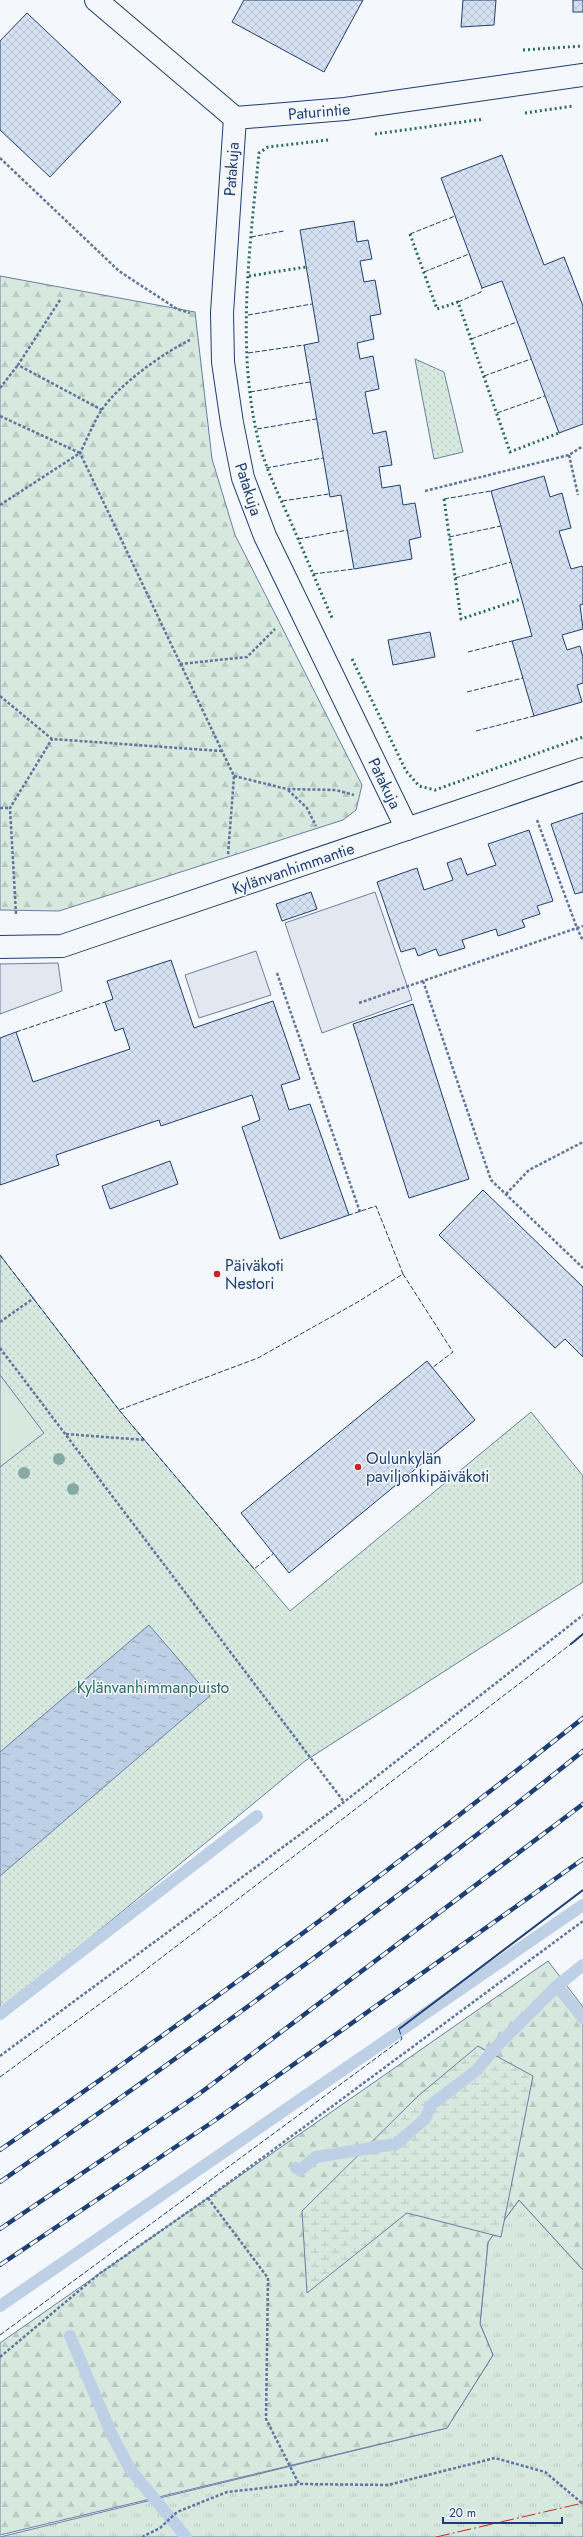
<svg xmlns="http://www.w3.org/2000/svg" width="583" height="2537" viewBox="0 0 583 2537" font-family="Jost,sans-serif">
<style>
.grass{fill:url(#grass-tufts);stroke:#687fa3}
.forest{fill:url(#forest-firs);stroke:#687fa3}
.wetland{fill:url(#wetland-marsh);stroke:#687fa3}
.park{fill:url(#park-dots);stroke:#687fa3}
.garden{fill:#d7e8df;stroke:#687fa3}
.parking{fill:#e3e8f0;stroke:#687fa3}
.water{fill:url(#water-ripples);stroke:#687fa3}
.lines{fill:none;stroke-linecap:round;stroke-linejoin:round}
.stream{stroke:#bed0e5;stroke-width:12}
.building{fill:url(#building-cross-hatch);stroke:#1d3f73}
.minor-casing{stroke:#1d3f73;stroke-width:24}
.path{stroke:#5e769c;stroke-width:2.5;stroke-dasharray:3 2;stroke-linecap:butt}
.minor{stroke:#f4f7fb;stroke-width:22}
.rail-casing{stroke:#1d3f73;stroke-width:4.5}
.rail{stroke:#f4f7fb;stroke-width:3;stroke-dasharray:9;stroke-linecap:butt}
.hedge{stroke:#2c6c60;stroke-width:3;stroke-dasharray:2 3;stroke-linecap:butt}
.fence{stroke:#1d3f73;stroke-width:1;stroke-dasharray:5 2;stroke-linecap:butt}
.wall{stroke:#1d3f73;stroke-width:2}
.power{stroke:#c62828;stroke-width:1;stroke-dasharray:14 3 2 3;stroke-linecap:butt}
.tree{fill:#86aba6}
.poi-dot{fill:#c62828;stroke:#f4f7fb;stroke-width:1.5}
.labels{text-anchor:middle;stroke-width:3;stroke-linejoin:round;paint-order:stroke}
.street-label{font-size:16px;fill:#1d3f73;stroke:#f4f7fb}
.poi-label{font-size:16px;fill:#1d3f73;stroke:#f4f7fb;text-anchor:start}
.park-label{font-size:16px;fill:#2c6c60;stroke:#f4f7fb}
</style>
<defs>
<pattern id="grass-tufts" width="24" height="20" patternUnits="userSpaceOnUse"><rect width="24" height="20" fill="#d7e8df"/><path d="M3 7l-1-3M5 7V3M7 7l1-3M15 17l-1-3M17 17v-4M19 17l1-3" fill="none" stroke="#b8c8c3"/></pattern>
<pattern id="forest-firs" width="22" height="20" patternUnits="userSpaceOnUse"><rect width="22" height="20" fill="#d7e8df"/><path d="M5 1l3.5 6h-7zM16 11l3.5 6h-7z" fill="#b8c8c3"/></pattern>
<pattern id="wetland-marsh" width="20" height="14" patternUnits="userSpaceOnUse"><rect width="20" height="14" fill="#d7e8df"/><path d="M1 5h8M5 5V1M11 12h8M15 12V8" fill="none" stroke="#b8c8c3"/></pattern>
<pattern id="park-dots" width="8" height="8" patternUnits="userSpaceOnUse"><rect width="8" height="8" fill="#d7e8df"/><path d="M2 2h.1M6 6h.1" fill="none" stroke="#b8c8c3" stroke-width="1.8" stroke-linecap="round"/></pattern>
<pattern id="water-ripples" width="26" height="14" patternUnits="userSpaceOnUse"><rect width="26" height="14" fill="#bed0e5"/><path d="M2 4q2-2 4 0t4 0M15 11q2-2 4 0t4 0" fill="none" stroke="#9aaabe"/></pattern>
<pattern id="building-cross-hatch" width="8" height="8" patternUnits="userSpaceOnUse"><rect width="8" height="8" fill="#d5e0f0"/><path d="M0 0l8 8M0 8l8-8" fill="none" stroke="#b6c1d1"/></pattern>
</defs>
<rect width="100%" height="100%" fill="#f4f7fb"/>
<polygon class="grass" points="519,2200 583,2270 583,2537 0,2537 447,2428 493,2355 480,2324 488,2242"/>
<g class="forest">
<polygon points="0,276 195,312 212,459 235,535 362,785 356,810 343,820 59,911 0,910"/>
<polygon points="548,1961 583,2007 583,2270 519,2200 488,2242 480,2324 493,2355 447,2428 0,2535 0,2343"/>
</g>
<polygon class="wetland" points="478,2046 533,2076 501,2237 407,2213 307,2293 302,2211 418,2096"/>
<g class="park">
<polygon points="415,359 444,372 463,452 434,459"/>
<polygon points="0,1255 119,1410 290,1611 531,1412 583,1476 583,1582 305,1761 0,2012"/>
</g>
<polygon class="garden" points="0,1375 44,1433 0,1467"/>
<g class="parking">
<polygon points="375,892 412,1000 322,1033 285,923"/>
<polygon points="256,951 271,995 199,1018 185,975"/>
<polygon points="58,963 62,991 0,1014 0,964"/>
</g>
<polygon class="water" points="149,1625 210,1696 0,1876 0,1752"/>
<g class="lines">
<g class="stream">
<polyline points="557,1986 583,1965"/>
<polyline points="0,2014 257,1816"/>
<polyline points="296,2168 300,2170 316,2157 396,2144 425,2119 431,2105 477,2070 494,2049 557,1986 583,2018"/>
<polyline points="0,2306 583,1905"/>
<polyline points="70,2336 112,2435 130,2469 186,2537"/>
</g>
</g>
<g class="building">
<polygon points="244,0 363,0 324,72 232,22"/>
<polygon points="463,0 496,0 494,25 461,27"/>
<rect x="573" y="0" width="10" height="12"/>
<polygon points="27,13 121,102 50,177 0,130 0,41"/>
<polygon points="502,155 544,265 564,257 583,306 583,424 559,433 502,281 482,288 441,178"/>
<polygon points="354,221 357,242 368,240 372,259 360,261 364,282 375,280 381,314 370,316 374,339 357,343 360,359 373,356 379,389 365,392 373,434 386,431 392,465 379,467 382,488 400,485 403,505 415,503 421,537 409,540 412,559 354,569 341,495 330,497 304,345 319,342 300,230"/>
<polygon points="544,476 550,497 562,493 571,528 559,531 571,569 582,566 583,568 583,604 580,605 583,629 562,635 567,650 580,646 583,658 583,683 577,685 582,702 534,716 512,641 532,636 491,491"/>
<polygon points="430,632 435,657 393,665 388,640"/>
<polygon points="583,813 583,892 575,894 551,824"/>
<polygon points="529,830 553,901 537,906 540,914 522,920 525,927 498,936 496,929 462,940 465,948 439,956 436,949 418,956 415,948 401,952 377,882 417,868 424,890 453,880 447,863 461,858 467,875 496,865 488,844"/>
<polygon points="311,892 317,909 282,921 276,904"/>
<polygon points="171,960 194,1028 273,1001 300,1079 281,1085 289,1110 310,1104 349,1215 280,1239 242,1127 260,1120 252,1095 161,1126 159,1120 56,1155 59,1165 0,1185 0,1038 16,1032 33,1082 130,1049 123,1028 115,1031 105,1002 113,999 107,981"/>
<polygon points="413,1004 469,1179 409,1198 353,1024"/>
<polygon points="170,1161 178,1184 110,1209 102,1186"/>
<polygon points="483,1190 583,1287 583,1357 565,1339 555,1348 439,1235"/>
<polygon points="427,1361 475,1420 289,1573 241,1513"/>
</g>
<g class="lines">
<g class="minor-casing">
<g id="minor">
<polyline points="96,0 235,118 345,109 583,75"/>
<polyline points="235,118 222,313 223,362 232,423 243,478 265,536 407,829"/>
<polyline points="0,947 62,946 583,769"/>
</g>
</g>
<g class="path">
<polyline points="0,158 119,271 177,309 190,313"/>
<polyline points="60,300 18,365 102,410"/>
<path d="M190 340C163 353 117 386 101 411 93 424 87 439 80 453L234 776 228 855"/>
<polyline points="0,388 18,365"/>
<polyline points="0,416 80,453"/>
<polyline points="569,455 578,495"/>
<polyline points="425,491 569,455 583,446"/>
<polyline points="0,505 80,453"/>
<polyline points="180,664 247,657 275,629"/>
<polyline points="0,696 52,739 221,751"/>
<polyline points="234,776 287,789 336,790 354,795"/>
<polyline points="288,790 307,808 316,826"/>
<polyline points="0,808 10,808"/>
<polyline points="537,820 577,928 583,926"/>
<polyline points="16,914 10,808 52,739"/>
<polyline points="277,973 360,1212"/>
<polyline points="423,981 491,1180 583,1268"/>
<polyline points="359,1003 577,928 583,941"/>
<polyline points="506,1194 529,1170 583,1142"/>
<polyline points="0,1322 34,1298"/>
<polyline points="0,1348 344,1802"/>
<polyline points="66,1434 144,1440"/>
<polyline points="0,2056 344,1802 583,1615"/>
<polyline points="208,2198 268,2278 266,2419 299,2484 388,2485 495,2458 545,2472 583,2504"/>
<polyline points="0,2357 99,2274 208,2198 583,1921"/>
<polyline points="142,2537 160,2528 177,2512 227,2492 299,2484"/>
</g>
<use href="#minor" class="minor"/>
<g class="rail-casing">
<g id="rail">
<path d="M0 2150C199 2012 394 1869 583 1718"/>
<path d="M0 2182C198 2045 394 1903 583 1751"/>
<polyline points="0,2229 199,2094 583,1804"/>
<polyline points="0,2265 214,2121 583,1859"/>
</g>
</g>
<use href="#rail" class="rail"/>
<g class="hedge">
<polyline points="523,50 583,46"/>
<polyline points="525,113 573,106"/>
<polyline points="375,134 484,119"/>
<path d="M328 140 268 147 259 153C250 246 236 347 258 439 265 467 277 491 289 518 304 552 318 586 333 620"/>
<polyline points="410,234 437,309 458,302 510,452 559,433"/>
<polyline points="249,276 306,267"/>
<polyline points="444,499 461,619 521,599"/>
<polyline points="352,659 406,771 419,786 435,790 583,737"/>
</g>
<g class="fence">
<polyline points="410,234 455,216"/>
<polyline points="251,237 284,231"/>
<polyline points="424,272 469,254"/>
<polyline points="458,302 481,292 482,288"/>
<polyline points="248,315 312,304"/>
<polyline points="471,339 517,322"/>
<polyline points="248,353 304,345"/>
<polyline points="484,376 531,359"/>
<polyline points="250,392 310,382"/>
<polyline points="497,413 545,396"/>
<polyline points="257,429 316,419"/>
<polyline points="266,468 323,458"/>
<polyline points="444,499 491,491"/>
<polyline points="282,501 329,494"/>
<polyline points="449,537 501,526"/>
<polyline points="298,539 348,530"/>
<polyline points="313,574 354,569"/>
<polyline points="455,578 511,562"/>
<polyline points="468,652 512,641"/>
<polyline points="467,692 523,678"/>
<polyline points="476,731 534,716"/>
<polyline points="16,1032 105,1002"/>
<polyline points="0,1255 119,1410 258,1358 356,1303 403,1274 376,1206 349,1215"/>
<polyline points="403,1274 453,1352 432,1368"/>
<polyline points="119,1410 254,1569 274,1553"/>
<polyline points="0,2077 127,1984 571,1644"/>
<polyline points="0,2335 402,2039 399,2029"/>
</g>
<g class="wall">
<polyline points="571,1644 583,1634"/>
<polyline points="399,2029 583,1890"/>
</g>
<polyline class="power" points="436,2537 583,2503"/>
</g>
<g class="tree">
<circle cx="59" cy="1459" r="6"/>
<circle cx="24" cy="1473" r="6"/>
<circle cx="73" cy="1489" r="6"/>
</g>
<g class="poi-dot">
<circle cx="217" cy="1274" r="4"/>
<circle cx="358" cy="1467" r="4"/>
</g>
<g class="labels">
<g class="street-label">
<text transform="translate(319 111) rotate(-5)" y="6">Paturintie</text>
<text transform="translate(231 169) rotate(-86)" y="6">Patakuja</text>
<text transform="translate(249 489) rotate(72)" y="6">Patakuja</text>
<text transform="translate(385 783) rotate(64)" y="6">Patakuja</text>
<text transform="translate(293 868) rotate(-19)" y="6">Kylänvanhimmantie</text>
</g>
<g class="poi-label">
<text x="225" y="1271">Päiväkoti<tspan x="225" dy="18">Nestori</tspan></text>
<text x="366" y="1464">Oulunkylän<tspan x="366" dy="18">paviljonkipäiväkoti</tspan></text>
</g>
<g class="park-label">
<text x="153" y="1693">Kylänvanhimmanpuisto</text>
</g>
</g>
<path d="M443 2517v6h119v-6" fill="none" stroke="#1d3f73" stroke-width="2"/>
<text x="449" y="2517" font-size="12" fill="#1d3f73" stroke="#f4f7fb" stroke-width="3" paint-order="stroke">20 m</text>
</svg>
